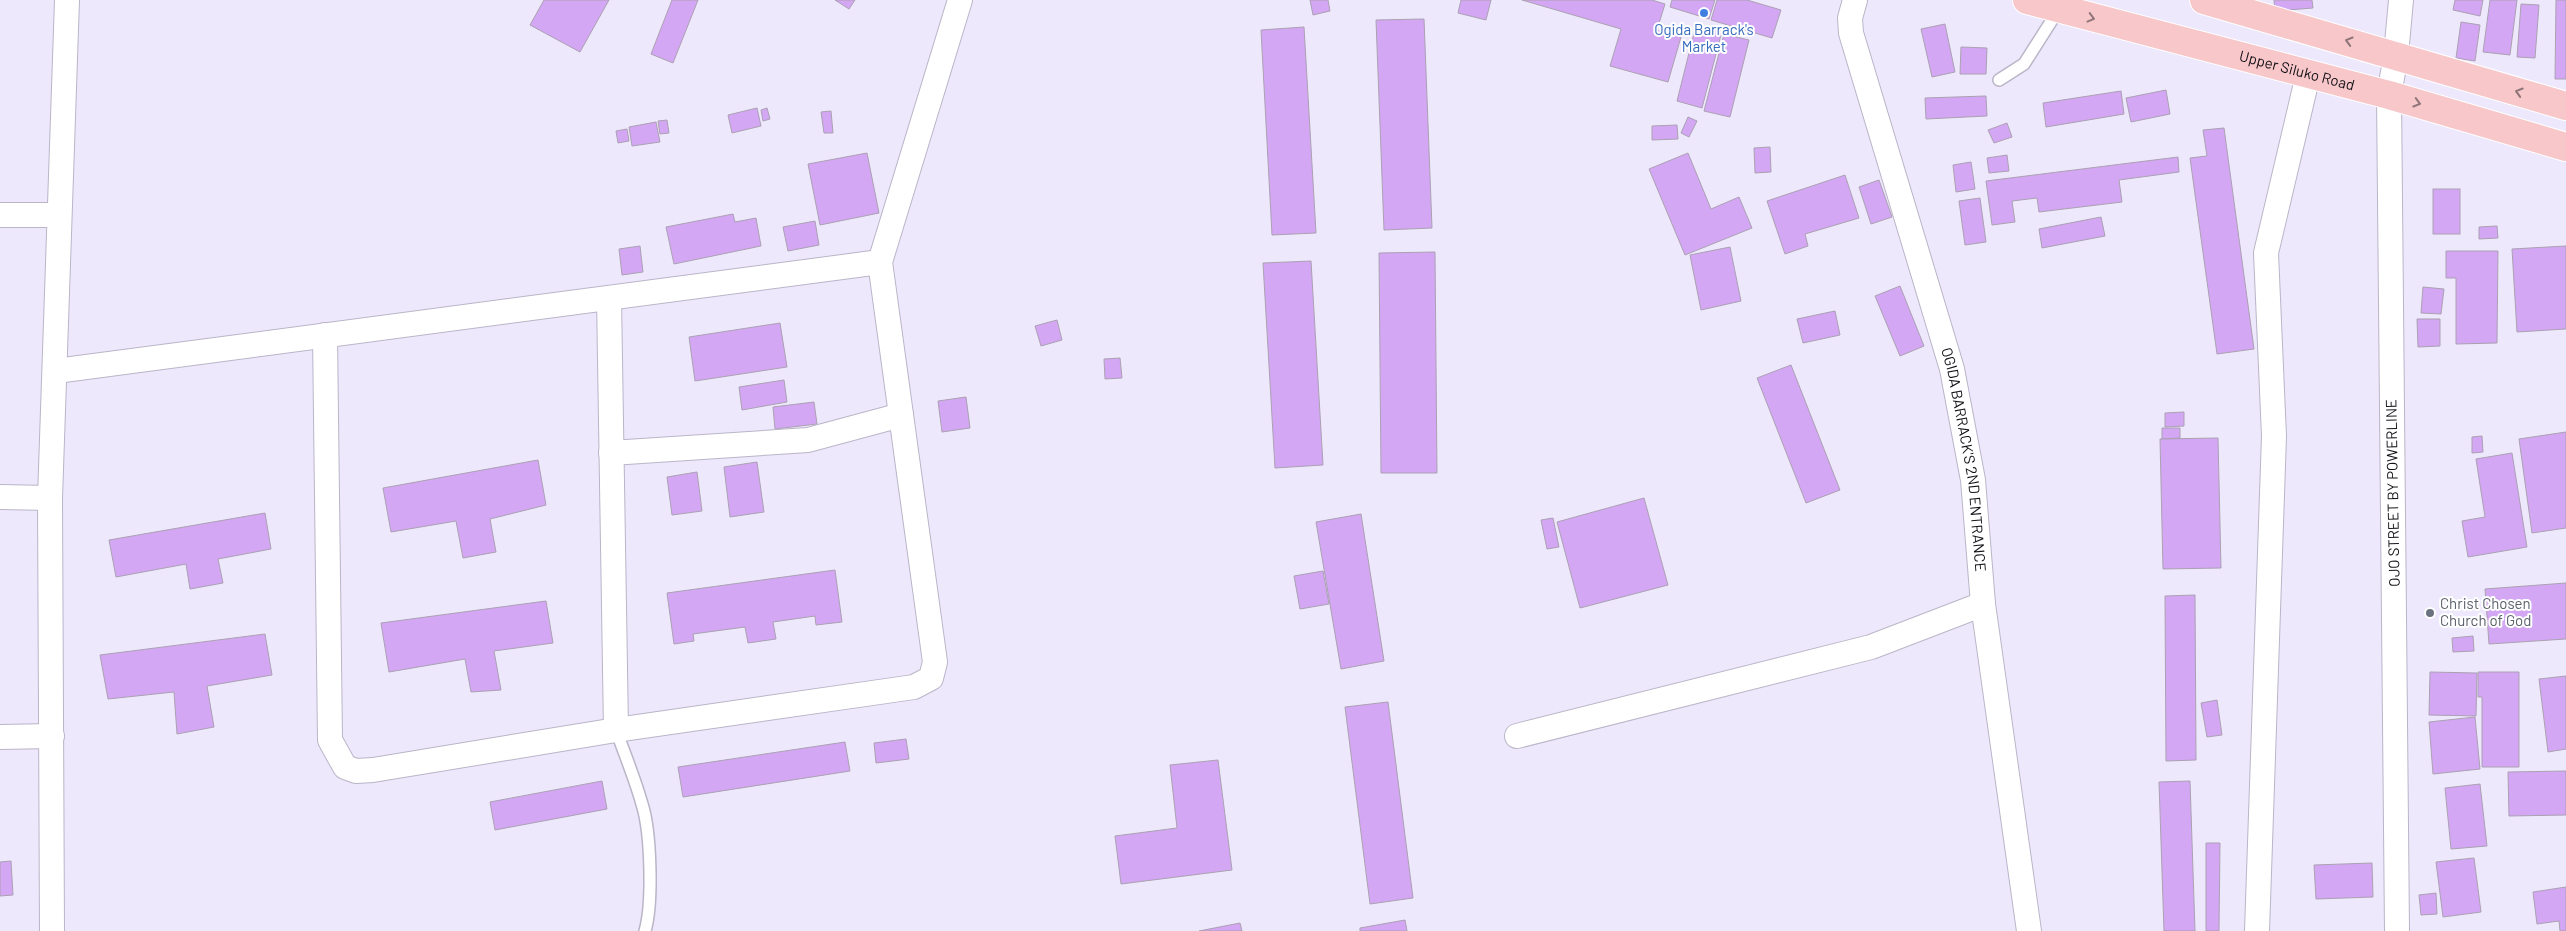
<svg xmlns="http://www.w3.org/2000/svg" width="2566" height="931" viewBox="0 0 2566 931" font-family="Barlow,sans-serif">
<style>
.building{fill:#d3a7f4;stroke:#aba1b2}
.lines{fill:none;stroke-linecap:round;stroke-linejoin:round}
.service-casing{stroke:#bab5c7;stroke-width:14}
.minor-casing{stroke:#bab5c7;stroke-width:26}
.primary-casing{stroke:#fff;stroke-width:30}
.service{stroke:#fff;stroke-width:11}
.minor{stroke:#fff;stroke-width:24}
.primary{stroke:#f7c7ca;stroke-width:28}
.oneway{stroke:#907579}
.shop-dot{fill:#3f7fe0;stroke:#fff;stroke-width:2}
.worship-dot{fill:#6b7280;stroke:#fff;stroke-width:2}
.labels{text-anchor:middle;stroke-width:4;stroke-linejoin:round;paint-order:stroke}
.shop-label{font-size:15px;fill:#366cbe;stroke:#fff}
.street-label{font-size:15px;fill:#121016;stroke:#fff}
.worship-label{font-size:15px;fill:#5b616d;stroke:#fff;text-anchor:start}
</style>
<rect width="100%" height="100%" fill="#eee8fc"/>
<g class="building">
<polygon points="544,0 609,0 580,52 530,25"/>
<polygon points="672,0 698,0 673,63 651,54"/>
<polygon points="835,0 855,0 849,9"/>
<polygon points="1310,0 1328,0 1330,11 1313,15"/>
<polygon points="1461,0 1491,0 1486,20 1458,13"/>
<polygon points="1522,0 1652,0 1665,4 1657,30 1681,37 1668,82 1610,66 1621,29"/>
<polygon points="1672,0 1715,0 1709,19 1670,7"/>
<polygon points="1717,0 1747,0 1781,10 1772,38 1711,20"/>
<polygon points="2274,0 2312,0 2313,8 2275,11"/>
<polygon points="2455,0 2483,0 2480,16 2453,10"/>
<polygon points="2490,0 2517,0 2510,55 2483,52"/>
<polygon points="2556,0 2566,0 2566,79 2555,79"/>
<polygon points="2521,4 2539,5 2535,58 2517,57"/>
<polygon points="1424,19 1432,228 1384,230 1376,20"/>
<polygon points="2461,22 2480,25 2475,61 2456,58"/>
<polygon points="1945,24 1955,72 1932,77 1921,29"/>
<polygon points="1696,25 1722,31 1702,108 1677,101"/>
<polygon points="1304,27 1316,233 1272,235 1261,30"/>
<polygon points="1724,34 1749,40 1730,117 1704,111"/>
<polygon points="1961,47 1987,48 1986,74 1960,74"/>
<polygon points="2166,90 2170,114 2131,122 2126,98"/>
<polygon points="2121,91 2124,114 2046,127 2043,103"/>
<polygon points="1986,96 1987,116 1926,119 1925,98"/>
<polygon points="757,108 761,126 732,133 728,115"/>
<polygon points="767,108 770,119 763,121 761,110"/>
<polygon points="831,111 833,133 824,133 821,112"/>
<polygon points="1688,117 1697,121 1689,137 1681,133"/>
<polygon points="667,120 669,133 660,134 658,121"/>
<polygon points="656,122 660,142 632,146 629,127"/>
<polygon points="2007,123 2012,137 1994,143 1988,130"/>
<polygon points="1677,125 1678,139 1652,140 1652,126"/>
<polygon points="2224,128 2254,349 2217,354 2190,158 2207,156 2203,130"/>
<polygon points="627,129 629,141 618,143 616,131"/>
<polygon points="1770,147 1771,172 1755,173 1754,148"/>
<polygon points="867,153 879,213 820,225 808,164"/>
<polygon points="1688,153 1711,209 1739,197 1752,228 1685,255 1649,169"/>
<polygon points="2007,155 2009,171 1989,173 1987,158"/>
<polygon points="2178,157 2179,172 2119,180 2122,202 2039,212 2037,198 2012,201 2015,222 1992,225 1986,181"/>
<polygon points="1971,162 1975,189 1956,192 1953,165"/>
<polygon points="1845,175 1859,218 1805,234 1808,246 1785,254 1767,201"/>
<polygon points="1879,180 1892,217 1871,224 1859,187"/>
<rect x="2433" y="189" width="27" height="45"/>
<polygon points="1980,198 1986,242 1965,245 1959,201"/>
<polygon points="733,214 735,222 756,218 761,246 674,264 666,227"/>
<polygon points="2101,217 2105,236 2042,248 2039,229"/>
<polygon points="815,221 819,245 788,251 783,227"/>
<polygon points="2497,226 2498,238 2479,239 2479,227"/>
<polygon points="640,246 643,272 622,275 619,249"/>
<polygon points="2566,246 2566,329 2517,332 2512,249"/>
<polygon points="1730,247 1741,301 1701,310 1690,255"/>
<polygon points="2446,251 2498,251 2497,343 2456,344 2456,278 2446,278"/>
<polygon points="1435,252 1437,473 1381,473 1379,253"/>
<polygon points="1311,261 1323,465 1275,468 1263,263"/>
<polygon points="1900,286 1924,346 1900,356 1875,296"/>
<polygon points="2423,287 2444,289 2441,314 2421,313"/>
<polygon points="1835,311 1840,335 1803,343 1797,319"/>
<polygon points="2417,319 2440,319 2440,346 2418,347"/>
<polygon points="1057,320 1062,340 1041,346 1035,326"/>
<polygon points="780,323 787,367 695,381 689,337"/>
<polygon points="1120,358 1122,378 1105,379 1104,359"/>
<polygon points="1791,365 1840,490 1806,503 1757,378"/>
<polygon points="784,380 787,402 742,410 739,387"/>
<polygon points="966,397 970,428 942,432 938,401"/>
<polygon points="814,402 817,424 775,429 773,407"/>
<polygon points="2184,412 2184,426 2165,427 2165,413"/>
<polygon points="2162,428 2180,428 2180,438 2162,439"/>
<polygon points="2566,432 2566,528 2532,533 2519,439"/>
<polygon points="2482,436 2483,452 2472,453 2472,437"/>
<polygon points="2218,438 2221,568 2163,569 2160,439"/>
<polygon points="2512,453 2527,547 2468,557 2462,521 2485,517 2476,459"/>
<polygon points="538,460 546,505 490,519 496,552 463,558 456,521 391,532 383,488"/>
<polygon points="757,462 764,512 730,517 724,467"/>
<polygon points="697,472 702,511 672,515 667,477"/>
<polygon points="1644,498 1668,585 1580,608 1557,522"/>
<polygon points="265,513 271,549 218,559 223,583 190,589 186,564 116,577 109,540"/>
<polygon points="1361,514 1384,661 1341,669 1316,522"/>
<polygon points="1553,518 1559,547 1547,549 1541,520"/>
<polygon points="835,570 842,622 816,625 815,616 773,622 776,639 748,643 745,627 693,634 694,641 674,644 667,593"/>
<polygon points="1323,571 1329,604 1300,609 1294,576"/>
<polygon points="2566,583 2566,639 2489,644 2485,589"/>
<polygon points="2195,595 2196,760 2166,761 2165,596"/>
<polygon points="546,601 553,643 494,651 501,690 471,692 465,659 389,672 381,623"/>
<polygon points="265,634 272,675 207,686 214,727 177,734 174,692 108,699 100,655"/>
<polygon points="2473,636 2474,651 2453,652 2452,638"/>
<polygon points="2430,672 2477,673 2476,716 2429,715"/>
<polygon points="2478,672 2519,672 2519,767 2482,767 2482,697 2478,697"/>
<polygon points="2566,676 2566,749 2548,752 2539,679"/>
<polygon points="2217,700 2222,735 2207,737 2201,703"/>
<polygon points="1388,702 1413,898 1370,904 1345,707"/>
<polygon points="2475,717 2480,769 2433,774 2429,722"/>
<polygon points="906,739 909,759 876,763 874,743"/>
<polygon points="845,742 850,771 683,797 678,767"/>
<polygon points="1218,760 1232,870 1121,884 1115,836 1177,828 1170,765"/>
<polygon points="2566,771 2566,815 2509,816 2508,772"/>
<polygon points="602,781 607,809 495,830 490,802"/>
<polygon points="2190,781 2195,931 2164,931 2159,782"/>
<polygon points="2480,784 2487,846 2451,849 2445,788"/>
<polygon points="2206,843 2220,843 2219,931 2206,931"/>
<polygon points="2474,858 2481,912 2443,917 2436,862"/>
<polygon points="11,861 13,895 0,896 0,862"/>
<polygon points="2372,863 2373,897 2316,899 2314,865"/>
<polygon points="2566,887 2566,931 2560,931 2559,921 2537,924 2533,892"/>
<polygon points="2436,893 2437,914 2421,915 2419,895"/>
<polygon points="1405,920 1407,931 1360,931 1360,928"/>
<polygon points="1240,923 1242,931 1199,931"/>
</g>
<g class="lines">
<g class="service-casing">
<g id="service">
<polyline points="1999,80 2024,64 2059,9"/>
<path d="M616 730C625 755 635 779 642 804 651 832 653 903 645 931"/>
</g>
</g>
<g class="minor-casing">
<g id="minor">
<path id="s1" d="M1855 0 1850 18 1851 33 1952 369 1973 480 1983 604 2029 931"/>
<polyline points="0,215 58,215"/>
<polyline points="609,298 616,730"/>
<polyline points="325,335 330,740 345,767 356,771 373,770 616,730 914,687 931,678 935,662 880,262 960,0"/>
<polyline points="56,371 880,262"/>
<polyline points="611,453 808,440 901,415"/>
<polyline points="0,497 50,498"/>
<polyline points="1517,736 1871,647 1983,604"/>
<polyline points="0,737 52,736"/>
<polyline points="52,931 50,498 67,0"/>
<polyline points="2257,931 2274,436 2266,253 2308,75"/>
<polyline points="2397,931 2389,95 2396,55 2401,0"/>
</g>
</g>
<g class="primary-casing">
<g id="primary">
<path id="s2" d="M2027 0 2389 95 2566 147"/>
<polyline points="2204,0 2566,106"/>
</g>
</g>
<use href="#service" class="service"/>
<use href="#minor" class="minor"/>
<use href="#primary" class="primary"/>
</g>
<defs><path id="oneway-chevron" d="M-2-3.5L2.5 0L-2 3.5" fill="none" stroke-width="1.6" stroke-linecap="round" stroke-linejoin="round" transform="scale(1.25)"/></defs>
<g class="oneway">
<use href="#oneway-chevron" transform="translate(2091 18) rotate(15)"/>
<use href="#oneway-chevron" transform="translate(2349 41) rotate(-164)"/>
<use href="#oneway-chevron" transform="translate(2519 92) rotate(-163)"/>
<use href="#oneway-chevron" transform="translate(2417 103) rotate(16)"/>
</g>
<circle class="shop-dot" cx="1704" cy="13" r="5"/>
<circle class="worship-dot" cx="2430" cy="613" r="5"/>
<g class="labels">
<g class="shop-label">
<text x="1704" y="35">Ogida Barrack's<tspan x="1704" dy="17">Market</tspan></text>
</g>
<g class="street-label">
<text dy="5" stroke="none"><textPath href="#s2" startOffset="279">Upper Siluko Road</textPath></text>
<text dy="5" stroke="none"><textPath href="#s1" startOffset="476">OGIDA BARRACK'S 2ND ENTRANCE</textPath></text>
<text transform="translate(2393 493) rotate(-91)" y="5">OJO STREET BY POWERLINE</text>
</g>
<g class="worship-label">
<text x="2440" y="609">Christ Chosen<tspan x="2440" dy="17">Church of God</tspan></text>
</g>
</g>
</svg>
